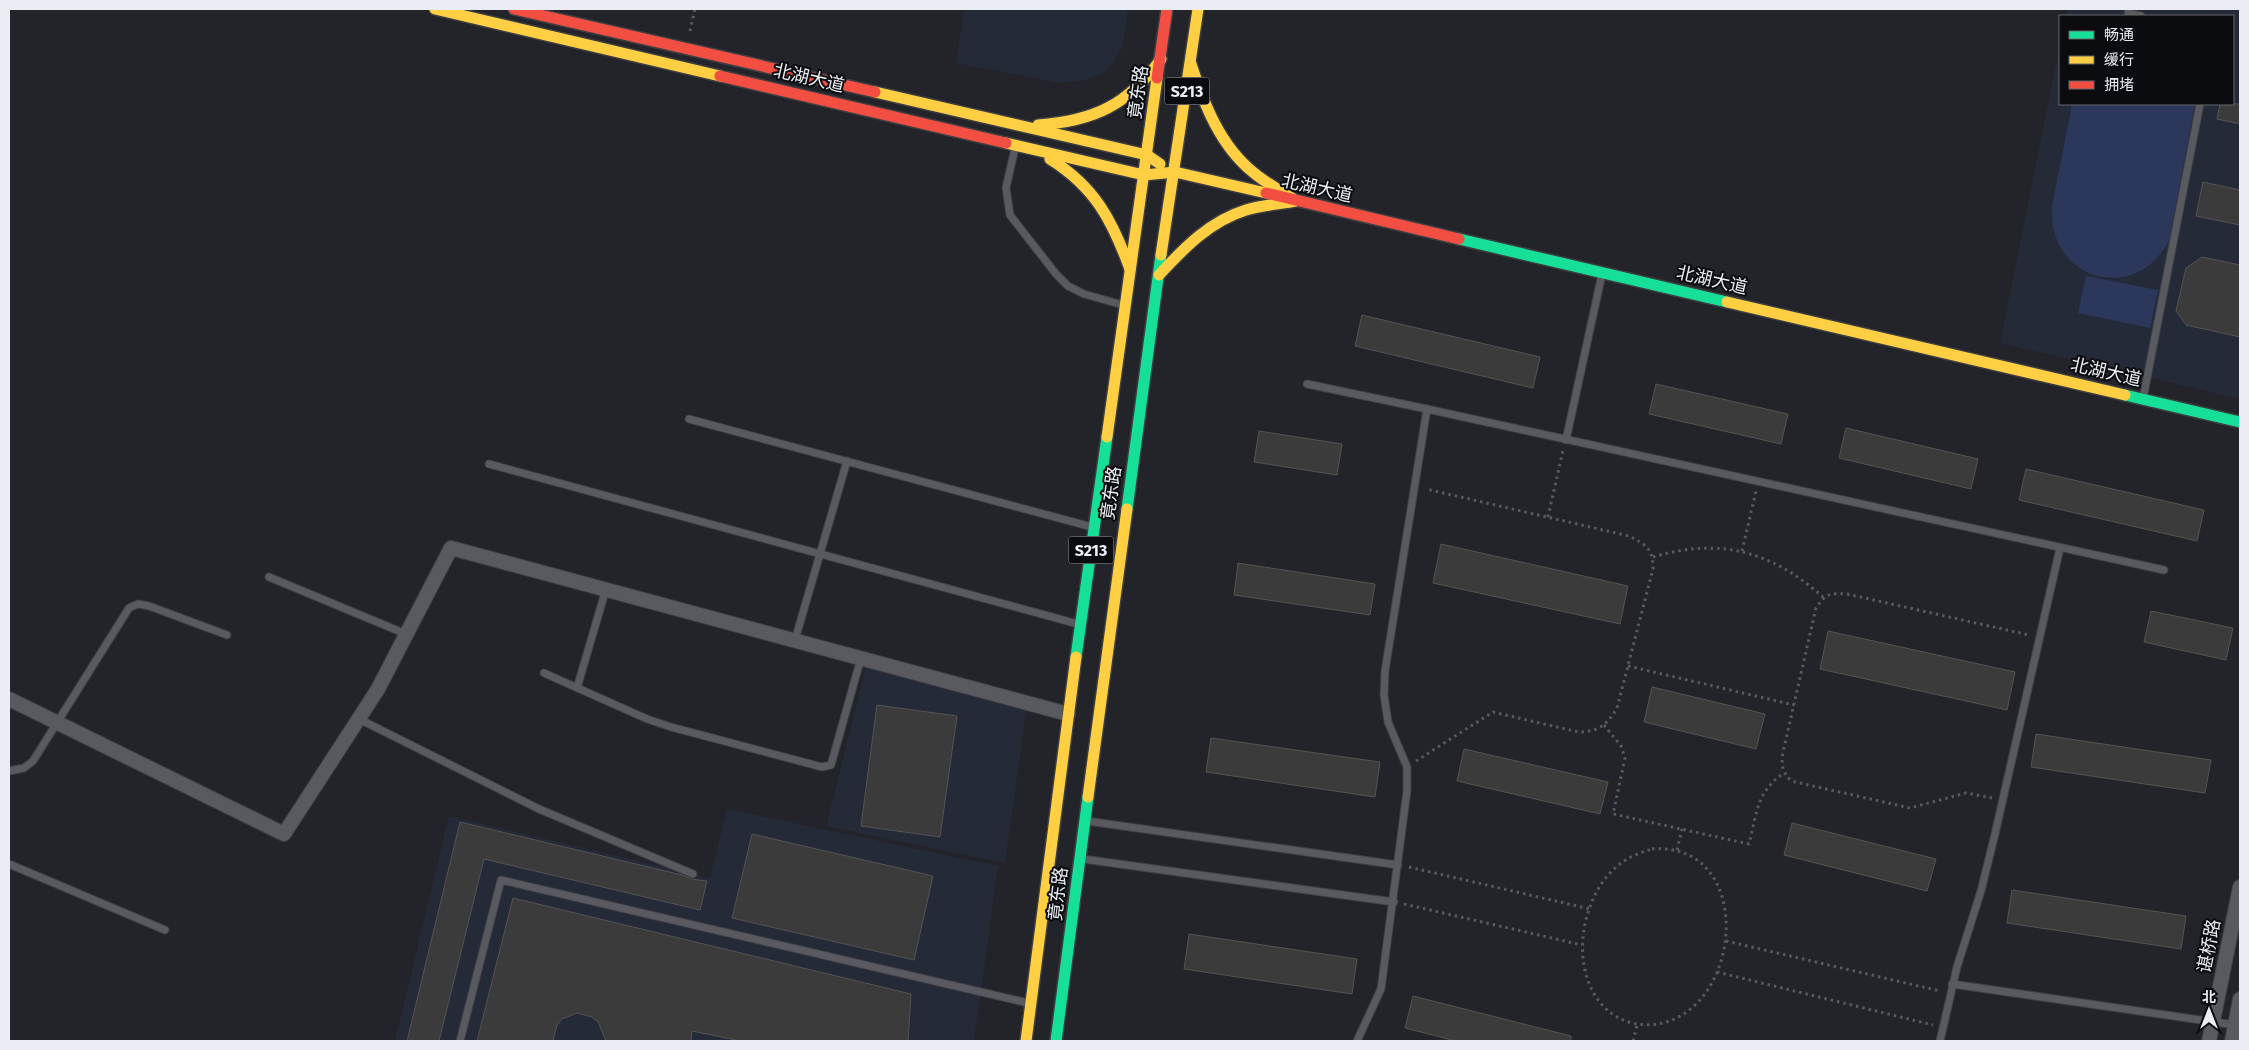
<svg xmlns="http://www.w3.org/2000/svg" width="2249" height="1050" viewBox="0 0 2249 1050" font-family="'Fira Sans','Noto Sans SC',sans-serif">
<style>
.built{fill:#252a38}
.green{fill:#2c385b}
.building{fill:#3b3b3b;stroke:#555454}
.lines{fill:none;stroke-linecap:round;stroke-linejoin:round}
.lane-casing{stroke:#3c3e42;stroke-width:9}
.street-casing{stroke:#3c3e42;stroke-width:16}
.fast-casing{stroke:#3c3e42;stroke-width:14}
.slow-casing{stroke:#3c3e42;stroke-width:14}
.jam-casing{stroke:#3c3e42;stroke-width:14}
.path{stroke:#585a5d;stroke-width:3;stroke-dasharray:2.5 4;stroke-linecap:butt}
.lane{stroke:#585a5f;stroke-width:7}
.street{stroke:#585a5f;stroke-width:14}
.fast{stroke:#16e098;stroke-width:11}
.slow{stroke:#ffcf43;stroke-width:11}
.jam{stroke:#f24e42;stroke-width:11}
.labels{text-anchor:middle;stroke-width:4;stroke-linejoin:round;paint-order:stroke}
.shield{fill:#0a0c10;stroke:#a7aaaf;stroke-width:1}
.shield-label{font-size:16px;font-weight:bold;fill:#eaedf3}
.street-label{font-size:18px;fill:#eaedf3;stroke:#0a0c10}
</style>
<rect width="100%" height="100%" fill="#222429"/>
<g class="built">
<polygon points="964,9 1128,9 1122,48 1107,71 1086,80 1060,83 956,63"/>
<polygon points="2068,9 2240,9 2240,399 2000,343 2060,45 2060,104 2233,104 2233,16 2066,16"/>
<polygon points="866,667 1026,711 1005,863 826,826"/>
<polygon points="727,809 998,866 974,1041 395,1041 449,816 710,878"/>
</g>
<g class="green">
<path d="M2072 104H2195L2169 240C2136 306 2047 280 2052 207Z"/>
<polygon points="2086,276 2158,290 2150,328 2078,313"/>
</g>
<g class="building">
<polygon points="2220,104 2240,104 2240,124 2217,119"/>
<polygon points="2203,182 2240,190 2240,225 2196,216"/>
<polygon points="2202,257 2240,265 2240,337 2186,325 2176,311 2186,268"/>
<polygon points="1362,315 1540,357 1533,388 1355,346"/>
<polygon points="1656,384 1788,414 1781,444 1649,414"/>
<polygon points="1846,428 1978,459 1971,489 1839,458"/>
<polygon points="1259,431 1342,444 1337,475 1254,462"/>
<polygon points="2026,469 2204,510 2197,541 2019,500"/>
<polygon points="1441,544 1628,586 1620,624 1433,583"/>
<polygon points="1238,563 1375,584 1370,615 1234,595"/>
<polygon points="2151,611 2233,628 2226,660 2144,642"/>
<polygon points="1828,631 2015,672 2007,710 1820,669"/>
<polygon points="1652,687 1765,714 1756,749 1644,722"/>
<polygon points="877,705 957,716 940,837 861,826"/>
<polygon points="2036,734 2211,760 2205,793 2031,767"/>
<polygon points="1211,738 1380,762 1375,797 1206,772"/>
<polygon points="1464,749 1608,782 1600,814 1457,781"/>
<polygon points="460,822 682,875 691,879 707,881 700,910 484,859 439,1041 407,1041"/>
<polygon points="1792,823 1936,859 1927,891 1784,855"/>
<polygon points="752,834 933,876 914,960 732,918"/>
<polygon points="2012,890 2186,916 2181,949 2007,923"/>
<polygon points="513,898 911,994 908,1041 741,1041 692,1031 691,1041 606,1041 598,1022 592,1017 577,1013 562,1019 557,1025 553,1041 477,1041"/>
<polygon points="1189,934 1357,959 1352,994 1184,969"/>
<polygon points="1413,996 1571,1036 1571,1041 1456,1041 1405,1028"/>
</g>
<g class="lines">
<g class="lane-casing">
<g id="lane">
<polyline points="2129,9 2128,13 2141,16"/>
<polyline points="1015,148 1006,188 1010,215 1056,274 1068,286 1084,294 1123,305"/>
<polyline points="1307,384 1427,409"/>
<polyline points="2143,399 2200,104"/>
<polyline points="689,419 1092,527"/>
<polyline points="1566,440 1602,274"/>
<polyline points="489,464 1078,624"/>
<polyline points="269,577 406,634"/>
<polyline points="795,640 847,461"/>
<polyline points="544,673 647,719 671,727 822,767 831,765 861,658"/>
<polyline points="577,688 606,589"/>
<polyline points="359,719 539,809 693,874"/>
<polyline points="9,771 24,768 33,761 129,608 138,604 149,606 227,635"/>
<polyline points="1087,821 1398,865"/>
<polyline points="1083,859 1394,902"/>
<polyline points="9,864 165,930"/>
<polyline points="1952,984 2235,1025"/>
<polyline points="460,1041 501,880 1028,1003"/>
<polyline points="1357,1041 1381,989 1407,791 1407,767 1388,722 1384,695 1385,671 1427,409 2164,570"/>
<polyline points="1940,1041 1957,967 1981,891 1995,834 2060,548"/>
</g>
</g>
<g class="street-casing">
<g id="street">
<polyline points="9,699 284,834 378,689 451,548 1068,714"/>
<polyline points="2209,1041 2240,887"/>
<polyline points="2232,1041 2240,999"/>
</g>
</g>
<g class="fast-casing">
<g id="fast">
<polyline points="1459,239 1727,302"/>
<polyline points="2125,395 2240,422"/>
<polyline points="1127,509 1161,255"/>
<polyline points="1076,657 1107,437"/>
<polyline points="1056,1041 1088,797"/>
</g>
</g>
<g class="slow-casing">
<g id="slow">
<polyline points="435,9 720,76"/>
<polyline points="875,92 1147,155 1160,164"/>
<path d="M1038 125C1094 121 1128 105 1161 59"/>
<polyline points="1006,143 1144,175 1175,172 1266,193"/>
<path d="M1050 159C1095 187 1112 220 1130 269"/>
<polyline points="1161,255 1198,9"/>
<path d="M1159 275C1184 248 1210 221 1246 210 1262 205 1279 204 1296 201 1282 191 1267 184 1254 173 1220 146 1204 104 1191 64"/>
<polyline points="1727,302 2125,395"/>
<polyline points="1107,437 1157,78"/>
<polyline points="1088,797 1127,509"/>
<polyline points="1026,1041 1076,657"/>
</g>
</g>
<g class="jam-casing">
<g id="jam">
<polyline points="514,9 875,92"/>
<polyline points="720,76 1006,143"/>
<polyline points="1157,78 1167,9"/>
<polyline points="1266,193 1459,239"/>
</g>
</g>
<g class="path">
<polyline points="690,31 695,9"/>
<polyline points="1548,517 1563,450"/>
<polyline points="1742,551 1756,491"/>
<path d="M1653 557C1720 537 1771 551 1823 597"/>
<polyline points="1628,666 1794,705"/>
<path d="M1604 725 1621 746 1625 758 1613 814 1749 844C1757 813 1756 792 1784 773"/>
<path d="M1416 761 1493 712 1578 732C1598 732 1607 725 1617 708L1653 569C1653 548 1646 545 1629 536L1426 489"/>
<path d="M1992 798 1966 793 1910 808 1791 781C1782 771 1781 765 1783 752L1816 608C1826 593 1830 593 1847 594L2029 635"/>
<path d="M1652 849C1756 841 1744 1011 1657 1024 1644 1026 1629 1024 1617 1017 1567 987 1576 903 1615 868 1626 858 1638 853 1652 849Z"/>
<polyline points="1677,850 1682,829"/>
<polyline points="1409,867 1590,909"/>
<polyline points="1404,904 1582,945"/>
<polyline points="1726,941 1940,991"/>
<polyline points="1717,972 1933,1025"/>
<polyline points="1633,1041 1637,1025"/>
</g>
<use href="#lane" class="lane"/>
<use href="#street" class="street"/>
<use href="#fast" class="fast"/>
<use href="#slow" class="slow"/>
<use href="#jam" class="jam"/>
</g>
<g class="labels">
<g class="shield">
<rect x="1164.5" y="77.5" width="45" height="27" rx="4"/>
<rect x="1068.5" y="536.5" width="45" height="27" rx="4"/>
</g>
<g class="shield-label">
<text x="1187" y="97">S213</text>
<text x="1091" y="556">S213</text>
</g>
<g class="street-label">
<text transform="translate(809 78) rotate(13)" y="6">北湖大道</text>
<text transform="translate(1138 92) rotate(-82)" y="6">竟东路</text>
<text transform="translate(1317 188) rotate(13)" y="6">北湖大道</text>
<text transform="translate(1712 280) rotate(13)" y="6">北湖大道</text>
<text transform="translate(2106 372) rotate(13)" y="6">北湖大道</text>
<text transform="translate(1111 493) rotate(-82)" y="6">竟东路</text>
<text transform="translate(1058 894) rotate(-83)" y="6">竟东路</text>
<text transform="translate(2209 946) rotate(-79)" y="6">谌桥路</text>
</g>
</g>
<rect width="2249" height="1050" fill="none" stroke="#eaedf3" stroke-width="20"/>
<rect x="2059" y="15" width="175" height="90" fill="#0a0c10" stroke="#64666b"/>
<rect x="2069" y="31" width="25" height="8" fill="#16e098" stroke="#64666b"/>
<text x="2104" y="40" font-size="15" fill="#eaedf3">畅通</text>
<rect x="2069" y="56" width="25" height="8" fill="#ffcf43" stroke="#64666b"/>
<text x="2104" y="65" font-size="15" fill="#eaedf3">缓行</text>
<rect x="2069" y="81" width="25" height="8" fill="#f24e42" stroke="#64666b"/>
<text x="2104" y="90" font-size="15" fill="#eaedf3">拥堵</text>
<g transform="translate(2209 1010)" stroke="#0a0c10" stroke-width="4" paint-order="stroke">
<path d="M0-4L9 19L0 12L-9 19Z" fill="#eaedf3"/>
<text y="-8" font-size="14" font-weight="bold" text-anchor="middle" fill="#eaedf3">北</text>
</g>
</svg>
